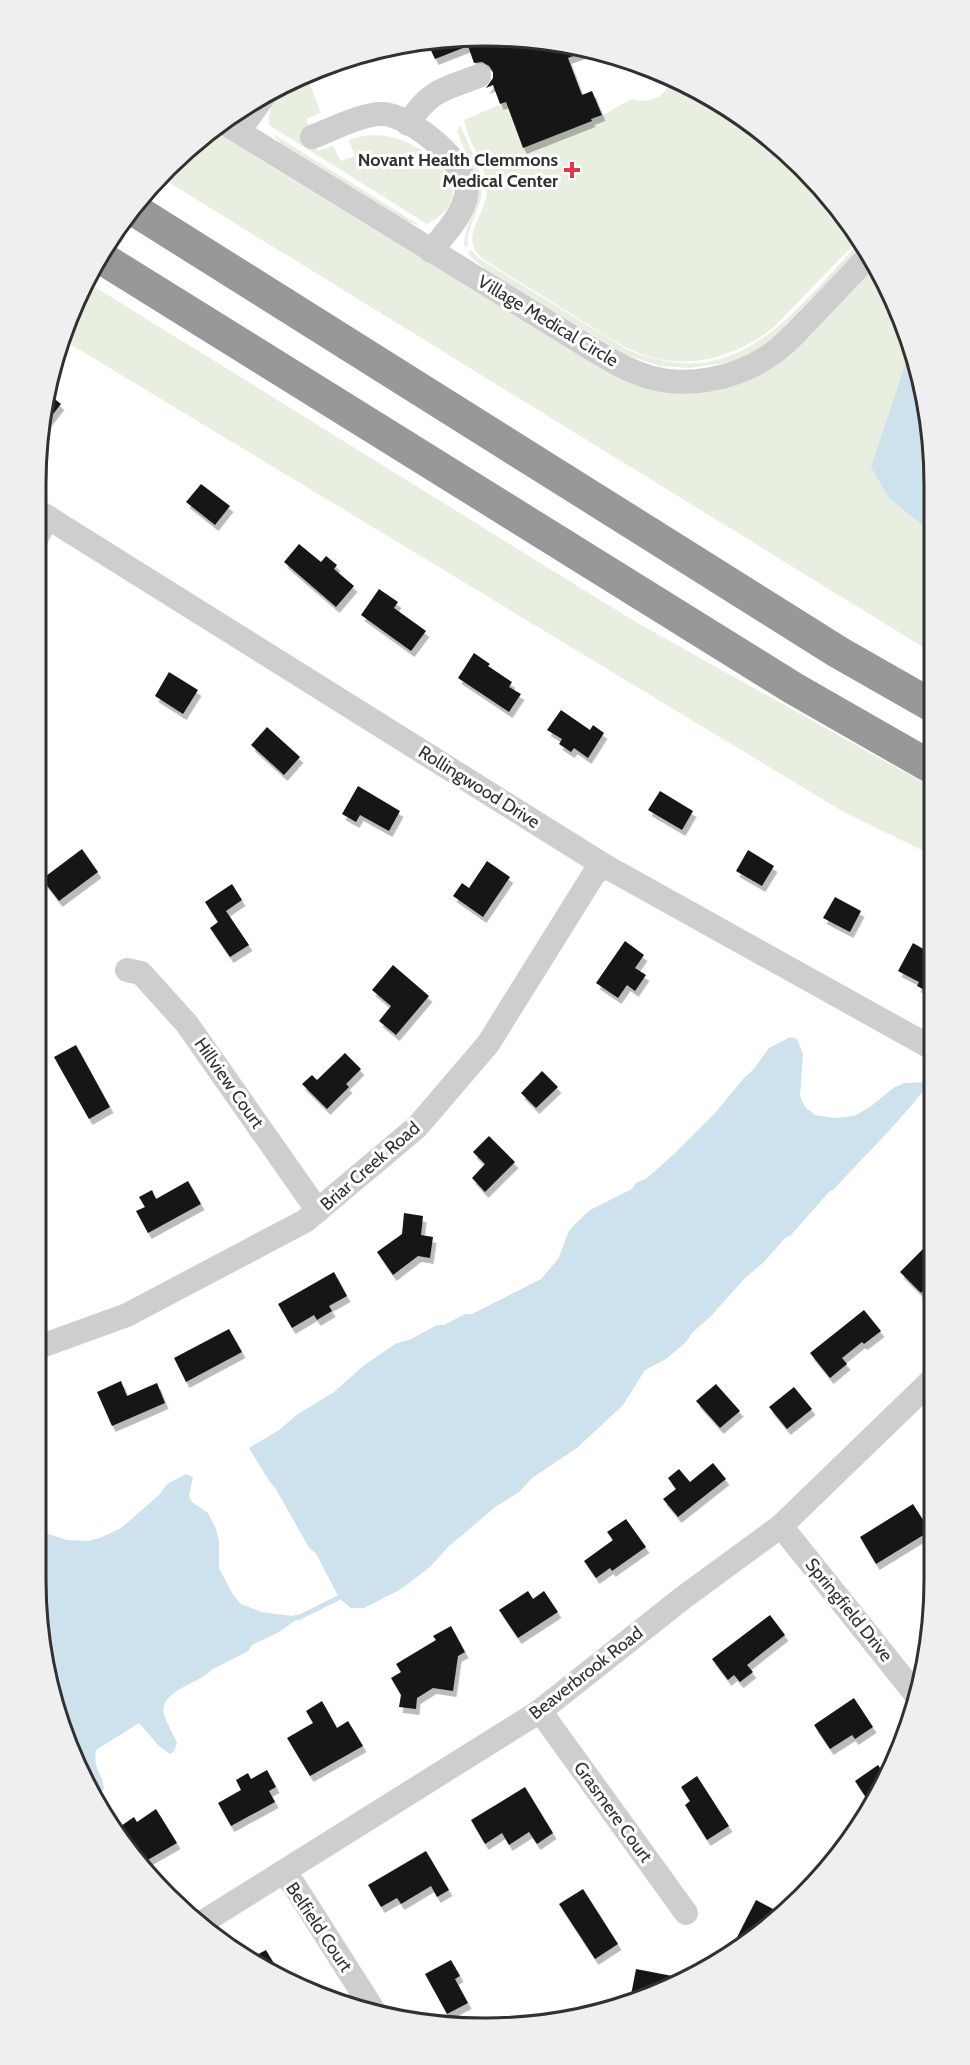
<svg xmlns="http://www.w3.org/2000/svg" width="970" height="2065" viewBox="0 0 970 2065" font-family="Cabin,sans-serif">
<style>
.green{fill:#e8eee0}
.water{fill:#cde2ed}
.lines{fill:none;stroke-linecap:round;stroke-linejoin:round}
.stream{stroke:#cde2ed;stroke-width:5}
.building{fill:#181818;filter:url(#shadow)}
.minor{stroke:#cecece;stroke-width:24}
.highway{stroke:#989898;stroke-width:33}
.poi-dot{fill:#e4374e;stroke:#fff;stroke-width:2}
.labels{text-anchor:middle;stroke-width:6;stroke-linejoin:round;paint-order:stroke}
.poi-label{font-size:18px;font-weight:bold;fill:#313131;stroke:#fff;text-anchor:end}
.street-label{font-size:18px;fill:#313131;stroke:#fff}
.rim{fill:none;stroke:#313131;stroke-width:3}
</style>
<defs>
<filter id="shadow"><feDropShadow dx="3.5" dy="6" stdDeviation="0" flood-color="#0004"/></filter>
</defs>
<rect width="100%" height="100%" fill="#fff"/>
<g class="green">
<path d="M306 74 321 113 306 119 318 151 333 146 341 161 355 156 349 140C362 135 377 134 391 137 431 146 486 196 427 224L269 125C268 96 283 86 306 74Z"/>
<path d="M680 84 758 129 841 211 858 240 773 328C736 357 689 371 644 355 620 347 598 330 576 317 546 298 516 280 486 261 455 240 486 218 487 190 487 165 468 143 464 120L506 102 523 147 591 122V119L607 113 631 99 645 101 659 97 670 85Z"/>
<path d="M460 125C469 147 486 174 481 197 478 214 465 230 468 247L464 245C464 230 472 219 474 204 479 174 467 158 457 131Z"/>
<polygon points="214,129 272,167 602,369 763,373 783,360 874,268 900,313 930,426 931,652 160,177 167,168"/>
<polygon points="273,134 419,225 407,222 283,146"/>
<path d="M859 243 862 247 780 332 762 346 739 359 725 363 689 368 660 366 626 355 486 270 468 254 471 250 480 259 626 349C738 397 791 314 859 243Z"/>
<polygon points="87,282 634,621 931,787 932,855 842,811 62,339 70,313"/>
</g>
<g class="water">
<polygon points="910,351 930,426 930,531 889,498 871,467"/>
<path d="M790 1037 797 1039 803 1054 800 1096 805 1107 815 1115 835 1118 854 1116 870 1107 893 1088 904 1083 930 1082C902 1120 866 1154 834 1189L829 1192 791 1235 785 1238 764 1262 745 1278 711 1316 693 1332 685 1343 666 1359 645 1370 623 1405 577 1448 532 1478 519 1492 494 1508 447 1548 430 1567 401 1589 364 1608H351L339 1598 317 1555 308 1546 276 1489 268 1479 249 1448 279 1430 298 1414 334 1392 362 1367 395 1344 411 1339 437 1325H444L465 1314H472L541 1279 558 1259 569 1231 576 1223 590 1210 632 1189 636 1183 647 1178 675 1153 715 1113 744 1078 753 1070 769 1048Z"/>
<path d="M186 1474 193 1477 189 1496 192 1502 208 1513 216 1529 219 1541V1568L233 1595 241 1604 261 1612 300 1617 279 1632 252 1645 248 1651 211 1670C200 1684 155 1691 165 1717 168 1726 173 1734 177 1743L174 1751 170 1754 159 1746 139 1723 96 1750C93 1769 102 1772 104 1788 101 1793 98 1796 92 1794L60 1725 36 1580V1530L67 1540 88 1541 100 1538 121 1528 159 1495 167 1484Z"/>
</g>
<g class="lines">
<polyline class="stream" points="294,1618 300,1617 342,1596"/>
</g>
<g class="building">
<polygon points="485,36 572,45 590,50 568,58 582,95 592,91 602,115 591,119 592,121 523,148 506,102 500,104 493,85 486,88 493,78 493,72 489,66 482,62 474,63 468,46 435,59 427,42"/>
<polygon points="46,392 61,404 42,428 45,398"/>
<polygon points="201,484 230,506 215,525 186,502"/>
<polygon points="299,544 321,562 326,556 337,565 334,569 354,586 336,607 284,562"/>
<polygon points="379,589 398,602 394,608 426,631 411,651 361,615"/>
<polygon points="474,653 490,664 488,666 512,682 509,687 521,694 509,712 458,678"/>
<polygon points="169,672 198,690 183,714 155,696"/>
<polygon points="561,710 590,730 593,725 604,733 588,758 574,748 571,752 559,744 562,739 547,730"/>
<polygon points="267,727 300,757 284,775 251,745"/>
<polygon points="358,786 400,811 389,831 360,815 356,822 342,814"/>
<polygon points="660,791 693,811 682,830 648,810"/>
<polygon points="82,849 98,872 59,901 42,879"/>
<polygon points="748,850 774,866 762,886 736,871"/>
<polygon points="487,861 510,877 483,917 453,896 462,883 469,888"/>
<polygon points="232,884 242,900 226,911 249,945 230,957 210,928 218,922 205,902"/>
<polygon points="835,897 861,911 850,932 823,918"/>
<polygon points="625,941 644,955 635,968 646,975 635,991 627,985 618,998 596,983"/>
<polygon points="913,943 932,954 932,994 917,986 919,982 898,971"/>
<polygon points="393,965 429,996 396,1035 379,1021 391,1006 372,990"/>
<polygon points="76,1045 110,1107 89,1119 54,1057"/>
<polygon points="345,1053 361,1069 346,1084 349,1087 327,1109 302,1084 312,1075 317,1080"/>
<polygon points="542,1071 558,1087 536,1108 521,1093"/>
<polygon points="489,1136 515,1162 485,1192 472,1178 485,1164 473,1152"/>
<polygon points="188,1181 201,1204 148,1233 136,1211 145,1207 139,1197 152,1190 156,1199"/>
<polygon points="404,1213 423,1216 421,1235 433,1237 430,1258 418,1256 393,1275 377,1252 402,1234"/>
<polygon points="927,1245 933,1252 933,1280 921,1293 900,1272"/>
<polygon points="334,1272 347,1296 329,1306 332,1311 317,1320 314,1315 292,1328 278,1304"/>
<polygon points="864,1310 881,1331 864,1344 862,1342 842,1358 847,1364 830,1378 810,1353"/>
<polygon points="229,1329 242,1352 186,1382 174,1358"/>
<polygon points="121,1381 127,1396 157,1383 165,1403 112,1426 97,1392"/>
<polygon points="716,1384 740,1411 720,1428 696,1401"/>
<polygon points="794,1387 812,1409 787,1429 769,1407"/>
<polygon points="713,1463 726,1479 678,1517 663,1499 676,1489 668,1478 679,1469 690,1482"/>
<polygon points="913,1504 930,1531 876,1564 860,1537"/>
<polygon points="626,1519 646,1547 612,1571 610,1568 596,1578 584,1561 613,1540 607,1532"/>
<polygon points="528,1591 533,1599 544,1591 558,1612 518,1638 499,1610"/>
<polygon points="770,1615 785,1635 747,1665 753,1672 740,1682 734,1675 728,1680 712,1659"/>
<polygon points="451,1626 465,1652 458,1656 453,1691 433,1688 417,1698 416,1709 399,1707 401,1695 391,1678 401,1672 396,1664 436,1640 433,1636"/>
<polygon points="854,1698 873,1727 855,1739 852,1735 830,1749 814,1725"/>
<polygon points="322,1701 337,1728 348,1721 363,1746 310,1776 287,1738 313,1723 306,1711"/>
<polygon points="878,1765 885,1775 869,1802 855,1781"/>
<polygon points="267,1770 276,1787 269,1791 275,1802 231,1826 218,1803 241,1790 236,1780 248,1773 251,1779"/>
<polygon points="697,1776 729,1826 707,1840 685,1805 690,1801 681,1787"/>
<polygon points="525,1787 553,1833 537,1844 529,1832 509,1845 502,1833 485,1844 471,1820"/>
<polygon points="156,1809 177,1843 139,1865 122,1841 125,1839 118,1828 134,1817 137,1822"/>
<polygon points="426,1851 449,1890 437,1897 431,1886 401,1904 397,1898 381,1907 368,1885"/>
<polygon points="583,1889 618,1944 595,1959 559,1904"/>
<polygon points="756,1900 775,1910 771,1918 729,1953"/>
<polygon points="266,1950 276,1967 268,1972 261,1969 249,1959"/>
<polygon points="451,1960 460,1976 455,1979 468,2003 447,2014 425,1974"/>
<polygon points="636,1969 688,1979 646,1998 631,1995"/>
</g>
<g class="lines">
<g class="minor">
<path d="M223 122 595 351C612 361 629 371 649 377 687 388 734 379 767 357 784 347 797 331 811 317 830 297 849 277 868 257"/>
<path d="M408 124C429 90 444 89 479 76"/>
<polyline points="239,131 264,96"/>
<path d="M312 137C331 130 363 113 383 114 410 115 473 165 466 196 461 218 445 233 431 251"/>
<polyline points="36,510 605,866 932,1048"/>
<polyline points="36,539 48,517"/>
<polyline points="127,970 141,973 187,1024 318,1211"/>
<polyline points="36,1348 127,1315 305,1221 417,1127 488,1044 594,874 605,866"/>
<polyline points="781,1526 917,1696"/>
<polyline points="540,1711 686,1913"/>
<polyline points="282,1873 294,1885 374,2011"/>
<polyline points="203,1922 540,1711 684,1597 781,1526 933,1379"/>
</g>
<g class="highway">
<polyline points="133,209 838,652 931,705"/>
<polyline points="100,257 793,688 931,767"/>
</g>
</g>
<path class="poi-dot" d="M569 161h6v6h6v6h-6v6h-6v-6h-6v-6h6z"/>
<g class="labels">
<g class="poi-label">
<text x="558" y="166">Novant Health Clemmons<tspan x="558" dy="21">Medical Center</tspan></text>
</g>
<g class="street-label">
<text transform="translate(548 321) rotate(31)" y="6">Village Medical Circle</text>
<text transform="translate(479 787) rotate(32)" y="6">Rollingwood Drive</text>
<text transform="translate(229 1083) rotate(55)" y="6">Hillview Court</text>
<text transform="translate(370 1166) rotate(-41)" y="6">Briar Creek Road</text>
<text transform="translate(849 1610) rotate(51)" y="6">Springfield Drive</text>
<text transform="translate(586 1673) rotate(-38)" y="6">Beaverbrook Road</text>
<text transform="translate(613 1812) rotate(54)" y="6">Grasmere Court</text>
<text transform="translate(319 1927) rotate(56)" y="6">Belfield Court</text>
</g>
</g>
<path d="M0 0H970V2065H0ZM484 46H486A438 438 0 0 1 924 484V1580A438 438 0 0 1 486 2018H484A438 438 0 0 1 46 1580V484A438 438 0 0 1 484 46Z" fill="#efefef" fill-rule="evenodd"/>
<path class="rim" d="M484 46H486A438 438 0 0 1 924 484V1580A438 438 0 0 1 486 2018H484A438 438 0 0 1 46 1580V484A438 438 0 0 1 484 46Z"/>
</svg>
